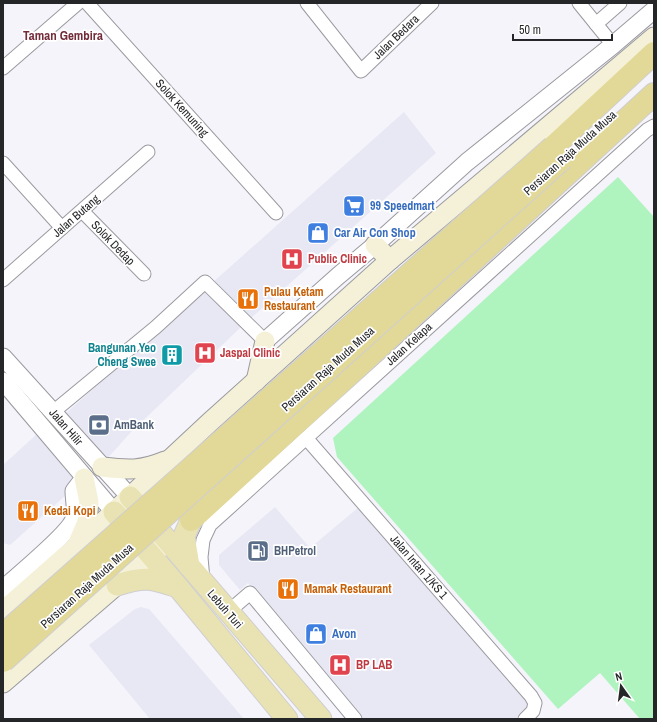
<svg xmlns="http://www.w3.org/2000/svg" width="657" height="722" viewBox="0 0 657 722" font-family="'Archivo Narrow',sans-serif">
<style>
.built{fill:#e8e8f5}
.green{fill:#aff3bf}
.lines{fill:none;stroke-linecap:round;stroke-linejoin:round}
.minor-casing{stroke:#9a9a9f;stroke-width:15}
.tertiary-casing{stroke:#9a9a9f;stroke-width:19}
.secondary-casing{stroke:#9a9a9f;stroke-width:21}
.primary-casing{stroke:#cfcfd0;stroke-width:23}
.trunk-casing{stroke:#cfcfd0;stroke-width:24}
.minor{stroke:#fff;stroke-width:13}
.tertiary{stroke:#fff;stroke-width:17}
.secondary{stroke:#f4f1d8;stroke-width:19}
.primary{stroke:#e9e2b2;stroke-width:21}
.trunk{stroke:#e2d898;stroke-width:22}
.trunk-bridge-casing{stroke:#cfcfd0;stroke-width:24;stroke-linecap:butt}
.trunk-bridge{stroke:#e2d898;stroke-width:22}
.labels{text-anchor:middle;stroke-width:3.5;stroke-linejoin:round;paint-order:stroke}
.street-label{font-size:12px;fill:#252628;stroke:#fff}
.shop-label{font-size:12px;font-weight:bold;fill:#366cbe;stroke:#fff;text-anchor:start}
.health-label{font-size:12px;font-weight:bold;fill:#be3a42;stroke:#fff;text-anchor:start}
.food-label{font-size:12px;font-weight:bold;fill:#c56008;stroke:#fff;text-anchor:start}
.culture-label{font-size:12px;font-weight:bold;fill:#0d838f;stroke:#fff;text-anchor:end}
.service-label{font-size:12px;font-weight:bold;fill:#4e5e75;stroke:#fff;text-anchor:start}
.neighbourhood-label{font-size:13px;font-weight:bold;fill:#732c3a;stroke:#fff}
</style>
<rect width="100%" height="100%" fill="#f4f4fa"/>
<g class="built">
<polygon points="404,112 436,153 241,327 131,432 106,460 65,414"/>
<polygon points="37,434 75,478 66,495 10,545 3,543 3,465"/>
<polygon points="275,507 310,548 359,507 529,701 528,710 518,719 362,719 248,583 240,590 219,565 219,555"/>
<polygon points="141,607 149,609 244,719 150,719 89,645 135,609"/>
</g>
<polygon class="green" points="618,177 654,217 654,719 640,719 600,673 558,709 337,457 333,438"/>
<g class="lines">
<g class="minor-casing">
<g id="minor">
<polyline points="87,3 276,213"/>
<polyline points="307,3 361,71 432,3"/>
<polyline points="579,3 613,45"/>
<polyline points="596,24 620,3"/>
<polyline points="3,68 78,3"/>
<polyline points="3,163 62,228"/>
<polyline points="82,211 144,274"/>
<polyline points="3,280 148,152"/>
<polyline points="53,412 156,327 205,282 265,341"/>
<polyline points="307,439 531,696 535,703 533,711 525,719"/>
<polyline points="203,580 201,557 203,540 210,525 647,130 654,126"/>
<polyline points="228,612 250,593 355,719"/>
</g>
</g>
<g class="tertiary-casing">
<g id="tertiary">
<polyline points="265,341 338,276 375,245 467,162 613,45 654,10"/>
<polyline points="3,357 130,497"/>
<polyline points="3,381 114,512"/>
<path d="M3 589C17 576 69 534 74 519 77 510 74 500 74 491L84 478"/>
</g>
</g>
<g class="secondary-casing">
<g id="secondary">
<polyline points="375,245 390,260"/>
<polyline points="256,381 265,341"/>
<path d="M102 467C128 470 141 471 165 461"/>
<polyline points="78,543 87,522 89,502 84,478"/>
<polyline points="3,611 77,546 210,422 390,260 654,37"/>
<polyline points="3,683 162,546"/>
</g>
</g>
<g class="primary-casing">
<g id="primary">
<polyline points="130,497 321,719"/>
<polyline points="114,512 178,587 287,719"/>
<polyline points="189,566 184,536 191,520"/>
<path d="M117 585C145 576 151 578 178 587"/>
</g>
</g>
<g class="trunk-casing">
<g id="trunk">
<polyline points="553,147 654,53"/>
<polyline points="191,520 654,94"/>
</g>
</g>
<use href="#minor" class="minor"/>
<use href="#tertiary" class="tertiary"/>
<use href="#secondary" class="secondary"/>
<use href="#primary" class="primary"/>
<use href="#trunk" class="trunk"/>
<g class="trunk-bridge-casing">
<g id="trunk-bridge">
<polyline points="3,635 553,147"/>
<polyline points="3,661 563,158"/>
</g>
</g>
<use href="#trunk-bridge" class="trunk-bridge"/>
</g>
<defs>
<g id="supermarket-square" transform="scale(1.15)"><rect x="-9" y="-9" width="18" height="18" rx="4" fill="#3f7fe0" stroke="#fff"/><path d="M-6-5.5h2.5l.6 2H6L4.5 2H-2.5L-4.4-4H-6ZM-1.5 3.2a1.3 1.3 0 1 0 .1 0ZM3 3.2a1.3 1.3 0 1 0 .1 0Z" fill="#fff"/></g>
<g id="shop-square" transform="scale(1.15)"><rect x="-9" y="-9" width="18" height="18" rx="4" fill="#3f7fe0" stroke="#fff"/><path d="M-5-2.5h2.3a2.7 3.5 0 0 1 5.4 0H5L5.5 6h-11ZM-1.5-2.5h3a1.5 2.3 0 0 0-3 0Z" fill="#fff"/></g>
<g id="hospital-square" transform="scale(1.15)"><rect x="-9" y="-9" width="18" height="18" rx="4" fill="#e0444e" stroke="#fff"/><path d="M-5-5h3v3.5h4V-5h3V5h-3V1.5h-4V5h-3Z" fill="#fff"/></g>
<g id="restaurant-square" transform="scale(1.15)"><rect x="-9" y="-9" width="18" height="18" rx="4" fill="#e8710a" stroke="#fff"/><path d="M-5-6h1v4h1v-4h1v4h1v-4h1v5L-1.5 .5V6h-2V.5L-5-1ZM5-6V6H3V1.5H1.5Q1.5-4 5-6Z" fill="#fff"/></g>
<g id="building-square" transform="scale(1.15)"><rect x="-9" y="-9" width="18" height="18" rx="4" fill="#0f9aa8" stroke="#fff"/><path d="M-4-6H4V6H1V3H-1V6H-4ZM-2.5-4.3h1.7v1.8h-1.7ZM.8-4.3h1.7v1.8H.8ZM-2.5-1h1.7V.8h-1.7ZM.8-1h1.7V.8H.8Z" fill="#fff"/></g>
<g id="bank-square" transform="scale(1.15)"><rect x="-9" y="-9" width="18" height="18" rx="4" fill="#5c6f8a" stroke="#fff"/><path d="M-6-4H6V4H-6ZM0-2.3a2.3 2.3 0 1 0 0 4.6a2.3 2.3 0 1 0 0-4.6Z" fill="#fff"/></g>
<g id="fuel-square" transform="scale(1.15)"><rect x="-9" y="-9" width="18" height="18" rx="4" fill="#5c6f8a" stroke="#fff"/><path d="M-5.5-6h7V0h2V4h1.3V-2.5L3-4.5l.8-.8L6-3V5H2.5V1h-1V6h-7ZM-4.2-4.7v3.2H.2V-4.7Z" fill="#fff"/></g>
</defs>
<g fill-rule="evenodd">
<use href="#supermarket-square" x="354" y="206"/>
<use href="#shop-square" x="318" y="233"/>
<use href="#hospital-square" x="292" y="259"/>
<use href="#restaurant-square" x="248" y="299"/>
<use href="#hospital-square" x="205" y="353"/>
<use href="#building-square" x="172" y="355"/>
<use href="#bank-square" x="99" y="425"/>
<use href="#restaurant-square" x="28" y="511"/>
<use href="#fuel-square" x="258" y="551"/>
<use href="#restaurant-square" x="288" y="589"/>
<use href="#shop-square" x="316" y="634"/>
<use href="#hospital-square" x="340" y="665"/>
</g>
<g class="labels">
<g class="street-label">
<text transform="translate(396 37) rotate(-44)" y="4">Jalan Bedara</text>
<text transform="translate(182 108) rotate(48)" y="4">Solok Kemuning</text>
<text transform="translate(570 153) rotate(-42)" y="4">Persiaran Raja Muda Musa</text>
<text transform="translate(76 216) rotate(-41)" y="4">Jalan Butang</text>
<text transform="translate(113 243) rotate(46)" y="4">Solok Dedap</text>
<text transform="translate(409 344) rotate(-42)" y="4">Jalan Kelapa</text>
<text transform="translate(328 369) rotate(-42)" y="4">Persiaran Raja Muda Musa</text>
<text transform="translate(66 427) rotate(49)" y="4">Jalan Hilir</text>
<text transform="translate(419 567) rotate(49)" y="4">Jalan Intan 1/KS 1</text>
<text transform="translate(87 586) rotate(-42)" y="4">Persiaran Raja Muda Musa</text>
<text transform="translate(225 609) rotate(49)" y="4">Lebuh Turi</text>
</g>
<g class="shop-label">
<text x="370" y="210">99 Speedmart</text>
<text x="334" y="237">Car Air Con Shop</text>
<text x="332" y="638">Avon</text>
</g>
<g class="health-label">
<text x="308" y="263">Public Clinic</text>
<text x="220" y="357">Jaspal Clinic</text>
<text x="356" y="669">BP LAB</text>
</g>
<g class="food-label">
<text x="264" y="296">Pulau Ketam<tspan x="264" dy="14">Restaurant</tspan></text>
<text x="44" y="515">Kedai Kopi</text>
<text x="304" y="593">Mamak Restaurant</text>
</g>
<g class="culture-label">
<text x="156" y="352">Bangunan Yeo<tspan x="156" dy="14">Cheng Swee</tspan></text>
</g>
<g class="service-label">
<text x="114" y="429">AmBank</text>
<text x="274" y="555">BHPetrol</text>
</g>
<g class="neighbourhood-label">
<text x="63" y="40">Taman Gembira</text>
</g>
</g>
<rect width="657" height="722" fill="none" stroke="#252628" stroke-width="8"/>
<g transform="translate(621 686) rotate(346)" stroke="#ffffff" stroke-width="3" paint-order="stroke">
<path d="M0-3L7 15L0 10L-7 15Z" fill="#252628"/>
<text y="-6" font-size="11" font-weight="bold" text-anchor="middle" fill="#252628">N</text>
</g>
<path d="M513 34v6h99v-6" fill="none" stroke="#252628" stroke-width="2"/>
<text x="519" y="34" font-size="12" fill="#252628" stroke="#ffffff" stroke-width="3" paint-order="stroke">50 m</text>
</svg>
